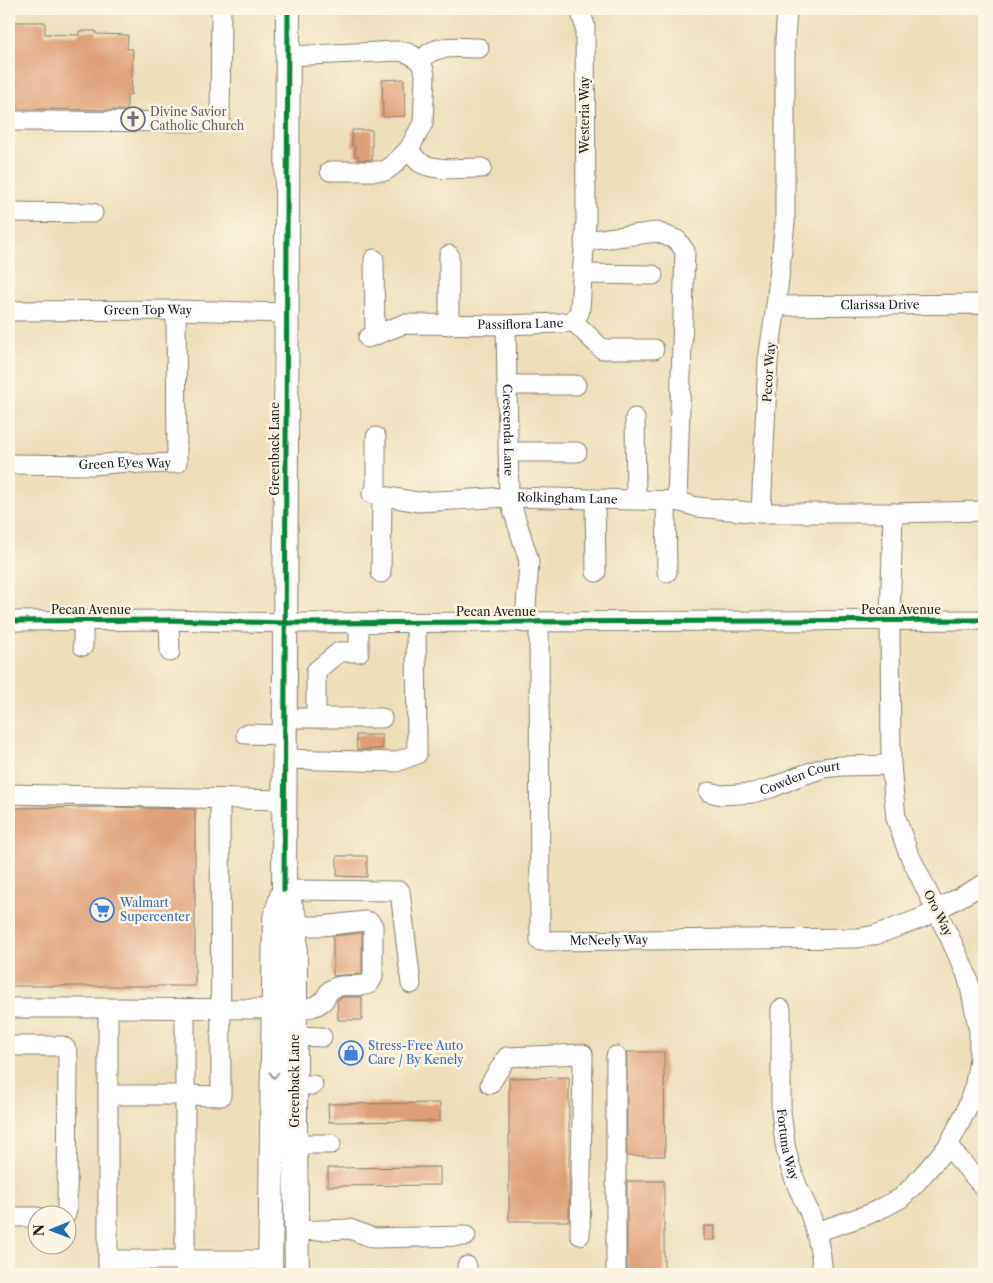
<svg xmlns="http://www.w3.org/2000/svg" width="993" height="1283" viewBox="0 0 993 1283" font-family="'Libre Caslon Text',serif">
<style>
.building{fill:#de9f76}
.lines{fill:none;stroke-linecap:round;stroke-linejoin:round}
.minor-casing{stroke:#847d6c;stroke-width:21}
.major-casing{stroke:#847d6c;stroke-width:26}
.minor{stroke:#fff;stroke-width:19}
.major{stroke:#fff;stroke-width:24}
.cycleway-casing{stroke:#fcf5e5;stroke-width:8}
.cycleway{stroke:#00873e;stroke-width:5}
.oneway{stroke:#999}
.labels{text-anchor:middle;stroke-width:5;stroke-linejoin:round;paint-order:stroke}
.worship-label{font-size:12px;fill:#5b616d;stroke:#fcf5e5;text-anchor:start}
.street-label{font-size:12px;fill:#1c1c1c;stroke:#fcf5e5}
.shop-label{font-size:12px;fill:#366cbe;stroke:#fcf5e5;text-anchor:start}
</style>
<rect width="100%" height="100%" fill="#fcf5e5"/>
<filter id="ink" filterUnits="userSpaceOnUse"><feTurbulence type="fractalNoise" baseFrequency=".02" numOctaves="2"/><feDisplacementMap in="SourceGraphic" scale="10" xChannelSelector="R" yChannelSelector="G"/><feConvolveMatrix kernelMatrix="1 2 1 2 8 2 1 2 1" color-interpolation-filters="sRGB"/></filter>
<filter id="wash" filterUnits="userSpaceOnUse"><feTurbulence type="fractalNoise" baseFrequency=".0096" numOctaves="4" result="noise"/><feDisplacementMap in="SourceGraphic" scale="20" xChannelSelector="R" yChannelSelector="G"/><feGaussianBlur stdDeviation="1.12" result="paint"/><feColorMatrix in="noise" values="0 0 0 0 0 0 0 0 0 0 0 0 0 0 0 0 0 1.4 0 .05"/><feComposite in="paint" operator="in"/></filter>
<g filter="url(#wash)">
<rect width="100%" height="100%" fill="#eddebb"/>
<g id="blocks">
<g class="building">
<polygon points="13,22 45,22 45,34 79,35 79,31 96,31 96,34 128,35 127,49 133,49 131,95 127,95 127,110 11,109"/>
<polygon points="404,79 405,116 383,117 382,80"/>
<polygon points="352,130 372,130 372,160 358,160 358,156 355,156 355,146 352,146"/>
<polygon points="356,735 382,735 382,749 357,750"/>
<polygon points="109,807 195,809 195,986 9,986 9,834 13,834 13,808"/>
<polygon points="337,856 367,856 367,877 337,876"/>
<polygon points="362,933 362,974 341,975 333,976 333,936"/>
<polygon points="343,997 362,997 362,1020 338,1020 337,1000"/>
<polygon points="626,1052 664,1052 665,1156 627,1156 627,1056"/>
<polygon points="569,1077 569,1221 509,1221 509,1078"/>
<polygon points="440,1103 440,1121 329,1122 328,1104"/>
<polygon points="440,1167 440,1185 328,1186 328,1168"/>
<rect x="627" y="1181" width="37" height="93"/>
<rect x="704" y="1226" width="11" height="14"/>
</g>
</g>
</g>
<g filter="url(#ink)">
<use href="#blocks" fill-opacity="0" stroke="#847d6c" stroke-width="1"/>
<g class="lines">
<g class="minor-casing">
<g id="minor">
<polyline points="787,9 785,40 785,222 776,306 768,360 761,513 893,513 984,511"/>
<path d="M288 56 399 51C413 53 423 60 425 75L423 123 409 149 392 166 385 171H330"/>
<path d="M421 63C424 58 428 53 433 51 446 45 465 48 479 48"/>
<polyline points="9,121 220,122 221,9"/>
<path d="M409 149C412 153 415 159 419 162 434 172 465 168 482 168"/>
<polyline points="9,212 93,213"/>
<polyline points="584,241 657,232 677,240 685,251 677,501"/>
<polyline points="449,255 449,325"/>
<polyline points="374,259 375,335"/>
<polyline points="583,274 653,275"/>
<path id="s1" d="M776 306 984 304"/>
<path id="s2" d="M9 311 176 310 286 313"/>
<polyline points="573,321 602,349 654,349"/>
<path id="s3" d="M506 325 509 497 529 561 525 623"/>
<path id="s4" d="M368 338 404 324 506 325 561 323 572 322 579 313 580 308 586 221 585 26 580 9"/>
<polyline points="507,385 576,385"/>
<polyline points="635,418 636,500"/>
<polyline points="376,437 376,494"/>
<polyline points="508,452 577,452"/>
<path id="s5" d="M9 464 93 465 128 462 141 464 177 463 176 310"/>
<path id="s6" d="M372 494 418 502 509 497 677 501 697 507 761 513"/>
<polyline points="595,499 596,572"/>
<polyline points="666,501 667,572"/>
<polyline points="381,573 382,495"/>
<polyline points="169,620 170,652"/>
<polyline points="9,621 169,620 284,623 984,620"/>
<path id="s7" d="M539 622 540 941 857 938 875 935 922 918 984 884"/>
<polyline points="83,646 83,620"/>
<polyline points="284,718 382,718"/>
<polyline points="316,718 316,671 339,652 359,652 359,622"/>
<polyline points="246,734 284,735"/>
<polyline points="284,759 396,762 417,754 416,623"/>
<path id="s8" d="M709 792 722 795 753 793 771 788 797 777 823 768 841 766 891 765"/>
<polyline points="9,794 284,800"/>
<polyline points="284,890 400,891 411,984"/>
<path d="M281 926H322L365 921 370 922 373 926V977L369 984C358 988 344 983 334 988 328 990 328 995 324 1000 317 1008 306 1008 295 1009"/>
<polyline points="9,1008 108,1008 108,1274"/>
<polyline points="108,1008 275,1009"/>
<polyline points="185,1009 185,1274"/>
<path id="s9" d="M781 1009V1111L785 1144 790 1166 798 1188 809 1211 816 1232 821 1256 823 1274"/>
<polyline points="295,1036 322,1037"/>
<path d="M9 1046H62C67 1048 67 1052 68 1057L67 1210 66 1214 65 1216"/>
<polyline points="616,1056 616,1274"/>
<polyline points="490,1084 507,1057 583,1054 580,1235"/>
<polyline points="295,1085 313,1085"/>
<polyline points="108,1095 185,1095 221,1096 220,799"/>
<polyline points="282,1144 331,1144"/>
<polyline points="948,1146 984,1188"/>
<polyline points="9,1217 38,1217"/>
<polyline points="297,1231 350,1229 373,1238 466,1236"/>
<polyline points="816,1232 867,1215 884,1207 901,1198 915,1184 948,1146 966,1111 975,1084 979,1059 979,1031 970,987 966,973 950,938 908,852 896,818 891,765 890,621 893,513"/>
<polyline points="108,1260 270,1260"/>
<polyline points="467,1266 467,1274"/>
</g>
</g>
<g class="major-casing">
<g id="major">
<polyline points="284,890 295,918 295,1144 297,1274"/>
<polyline points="270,1274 275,918 284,890 288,9"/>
</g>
</g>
<use href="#minor" class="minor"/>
<use href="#major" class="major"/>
<g class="cycleway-casing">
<g id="cycleway">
<polyline points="9,621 169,620 284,623 984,620"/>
<polyline points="284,890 288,9"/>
</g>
</g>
<use href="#cycleway" class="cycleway"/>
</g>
<defs><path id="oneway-chevron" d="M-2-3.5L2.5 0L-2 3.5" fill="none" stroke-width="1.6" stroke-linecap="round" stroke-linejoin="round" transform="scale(1.25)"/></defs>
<use class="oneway" href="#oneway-chevron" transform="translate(274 1075) rotate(91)"/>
</g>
<defs>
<g id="church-ring" transform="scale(1.25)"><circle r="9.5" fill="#fcf5e5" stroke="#6b7280" stroke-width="1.5"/><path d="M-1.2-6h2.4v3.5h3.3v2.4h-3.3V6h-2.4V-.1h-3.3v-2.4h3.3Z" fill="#6b7280"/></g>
<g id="supermarket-ring" transform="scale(1.25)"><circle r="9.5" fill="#fcf5e5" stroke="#3f7fe0" stroke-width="1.5"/><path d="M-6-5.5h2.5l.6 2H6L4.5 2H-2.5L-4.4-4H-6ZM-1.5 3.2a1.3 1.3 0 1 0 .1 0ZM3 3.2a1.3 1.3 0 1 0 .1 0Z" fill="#3f7fe0"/></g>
<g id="shop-ring" transform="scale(1.25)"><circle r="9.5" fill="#fcf5e5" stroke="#3f7fe0" stroke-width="1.5"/><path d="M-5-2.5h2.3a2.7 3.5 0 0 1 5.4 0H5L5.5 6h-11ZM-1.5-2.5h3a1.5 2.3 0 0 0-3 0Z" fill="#3f7fe0"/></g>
</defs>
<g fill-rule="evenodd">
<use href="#church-ring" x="133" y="119"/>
<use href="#supermarket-ring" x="102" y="910"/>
<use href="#shop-ring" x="351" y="1053"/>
</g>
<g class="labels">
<g class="worship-label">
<text x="150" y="116">Divine Savior<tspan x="150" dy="14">Catholic Church</tspan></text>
</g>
<g class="street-label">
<text transform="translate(585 115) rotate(-90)" y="4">Westeria Way</text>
<text dy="4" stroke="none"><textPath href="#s1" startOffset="104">Clarissa Drive</textPath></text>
<text dy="4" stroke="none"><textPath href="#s2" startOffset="139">Green Top Way</textPath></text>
<text dy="4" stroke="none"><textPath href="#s4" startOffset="155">Passiflora Lane</textPath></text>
<text transform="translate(769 372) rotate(-86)" y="4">Pecor Way</text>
<text dy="4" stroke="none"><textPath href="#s3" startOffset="105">Crescenda Lane</textPath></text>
<text transform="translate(275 449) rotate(-90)" y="4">Greenback Lane</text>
<text dy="4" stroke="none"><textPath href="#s5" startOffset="116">Green Eyes Way</textPath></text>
<text dy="4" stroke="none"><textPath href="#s6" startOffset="196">Rolkingham Lane</textPath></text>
<text x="91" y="614">Pecan Avenue</text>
<text x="901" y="614">Pecan Avenue</text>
<text x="496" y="616">Pecan Avenue</text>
<text dy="4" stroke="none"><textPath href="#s8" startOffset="94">Cowden Court</textPath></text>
<text transform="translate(938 913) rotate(64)" y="4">Oro Way</text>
<text dy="4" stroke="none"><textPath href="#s7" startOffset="388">McNeely Way</textPath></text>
<text transform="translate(295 1081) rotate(-90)" y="4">Greenback Lane</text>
<text dy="4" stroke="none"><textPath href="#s9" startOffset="136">Fortuna Way</textPath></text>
</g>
<g class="shop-label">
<text x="120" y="907">Walmart<tspan x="120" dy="14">Supercenter</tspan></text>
<text x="368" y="1050">Stress-Free Auto<tspan x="368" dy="14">Care / By Kenely</tspan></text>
</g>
</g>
<rect width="993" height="1283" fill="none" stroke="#fcf5e5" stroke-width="30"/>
<g transform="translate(52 1230) rotate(269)"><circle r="24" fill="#fcf5e5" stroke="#a29e95"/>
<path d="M0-4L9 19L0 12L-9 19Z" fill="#1f6fb2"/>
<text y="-8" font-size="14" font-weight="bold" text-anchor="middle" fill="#1c1c1c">N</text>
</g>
</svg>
